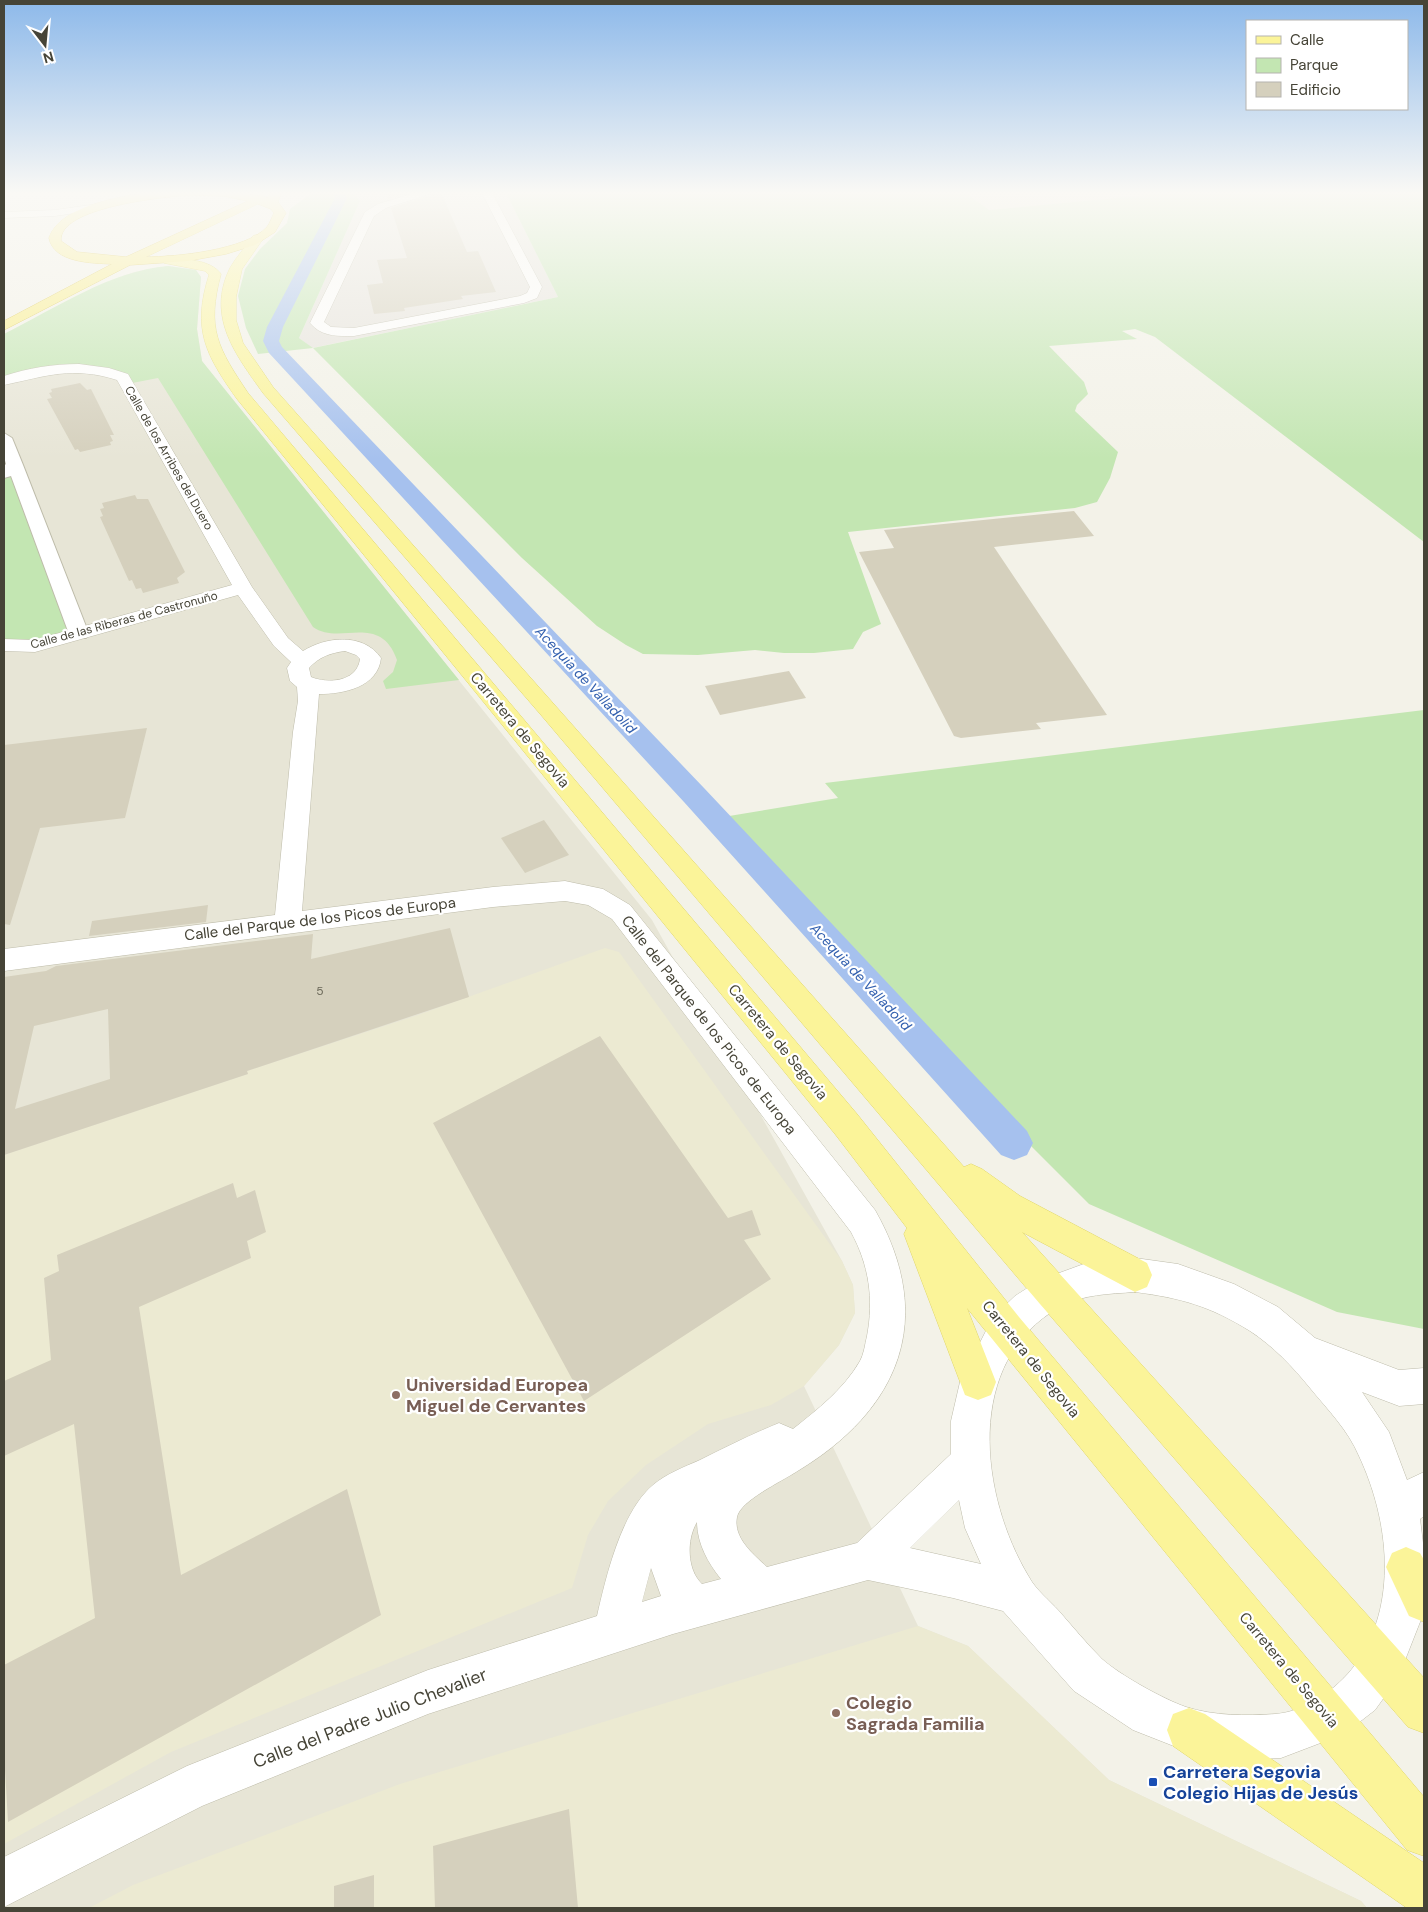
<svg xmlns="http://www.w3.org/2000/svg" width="1428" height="1912" viewBox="0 0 1428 1912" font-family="'DM Sans',sans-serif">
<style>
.residential{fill:#e7e5d6}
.industrial{fill:#e6e3dc}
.education{fill:#ecead2}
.green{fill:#c3e6b2}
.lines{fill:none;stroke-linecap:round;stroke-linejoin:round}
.canal{fill:#a6c1ee;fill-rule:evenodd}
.building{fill:#d5d0bd;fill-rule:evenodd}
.pedestrian-casing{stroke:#bebcaa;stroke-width:2}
.minor-casing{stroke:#bebcaa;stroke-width:1}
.tertiary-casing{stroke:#bebcaa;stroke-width:1}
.primary-casing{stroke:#e0d669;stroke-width:1}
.trunk-casing{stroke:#d8c13c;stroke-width:1}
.pedestrian{fill:#fff;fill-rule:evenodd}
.minor{fill:#fff;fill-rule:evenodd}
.tertiary{fill:#fff;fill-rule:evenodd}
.primary{fill:#fbf499;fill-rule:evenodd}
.trunk{fill:#faee83;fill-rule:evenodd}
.education-dot{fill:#8d6e63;stroke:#fff;stroke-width:2}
.transit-dot{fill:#1a4fb4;stroke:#fff;stroke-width:2}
.labels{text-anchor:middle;stroke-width:4.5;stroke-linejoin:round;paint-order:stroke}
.far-street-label{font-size:12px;fill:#464437;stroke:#fff}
.number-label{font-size:12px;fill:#6a6758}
.far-water-label{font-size:14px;font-style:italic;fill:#3360af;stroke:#fff}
.street-label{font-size:15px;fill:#464437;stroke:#fff}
.near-education-label{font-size:18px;font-weight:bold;fill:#785e54;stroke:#fff;text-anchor:start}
.near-street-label{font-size:18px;fill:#464437;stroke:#fff}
.near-transit-label{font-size:18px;font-weight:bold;fill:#164399;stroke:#fff;text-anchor:start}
</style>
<rect width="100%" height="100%" fill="#f3f2e8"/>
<g class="residential">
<polygon points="959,191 1190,191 989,210"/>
<polygon points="168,266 196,270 201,277 197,329 202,361 207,368 652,920 842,1261 853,1285 855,1313 839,1345 804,1386 918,1626 968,1646 1109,1780 1361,1901 1367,1908 4,1908 4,334 104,284 134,272"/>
</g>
<polygon class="industrial" points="352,191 505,191 558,297 312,348 299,338 360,201"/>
<g class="education">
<polygon points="605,948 619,952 842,1261 853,1285 855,1313 839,1345 804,1386 771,1405 708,1424 646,1465 608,1501 588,1535 572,1588 171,1752 4,1844 4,1155 248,1074 247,1071 418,1015"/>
<polygon points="918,1626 968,1646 1109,1780 1361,1901 1367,1908 89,1908 133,1885 400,1784"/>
</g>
<g class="green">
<polygon points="314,191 352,191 360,201 299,338 313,348 558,297 505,191 963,191 989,210 1188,191 1424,191 1424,542 1155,337 1135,329 1122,331 1137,339 1049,346 1084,382 1088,394 1077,405 1075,411 1118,452 1110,478 1097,502 1075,508 848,532 881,624 863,632 853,649 814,653 784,653 755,650 698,655 643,654 626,645 597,626 522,558 313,348 258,354 246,328 238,296 245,269 260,249 287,223 290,209"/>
<path d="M168 266 196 270 201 277 197 329 202 361 459 680 386 689 383 681 393 672 397 660C380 612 339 646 313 627L158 378 127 384 104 371 19 375 4 381V334C56 308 110 271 168 266Z"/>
<polygon points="15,465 79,634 7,646 4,645 4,473"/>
<polygon points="1424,710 1424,1329 1337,1312 1089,1204 705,820 838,798 825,783"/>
</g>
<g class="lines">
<polygon class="canal" points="332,191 344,191 347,198 283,327 279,341 282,347 704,788 1027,1131 1033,1143 1027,1155 1014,1160 1001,1155 684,802 269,353 263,341 267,327 335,198"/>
</g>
<g class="building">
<polygon points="385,191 415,191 388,199"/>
<polygon points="441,192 467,252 478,251 496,292 461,296 463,299 404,308 405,311 374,314 367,285 383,283 377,260 407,258 391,208"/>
<polygon points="80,383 87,390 91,389 114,435 110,435 113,441 110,442 111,445 80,452 78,449 75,450 47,399 52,398 49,393 52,392 51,389"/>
<polygon points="135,495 137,499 148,499 185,572 177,578 179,583 143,593 141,588 136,589 132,580 129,581 100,517 103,516 100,509 104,508 102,503"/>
<polygon points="1074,511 1094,536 994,547 1107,715 1036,723 1041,729 961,738 954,736 859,552 894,548 884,530"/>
<polygon points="789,671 806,698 720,715 705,686"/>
<polygon points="147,728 125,818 40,828 10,925 4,924 4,745"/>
<polygon points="544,820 569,855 525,873 501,838"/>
<polygon points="208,905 206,922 89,936 92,921"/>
<path d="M450 928 469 997 247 1071 248 1074 4 1155V977L46 971 56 966 313 934 311 959ZM108 1009 110 1079 15 1109 34 1026Z"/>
<polygon points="600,1036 728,1218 752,1210 761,1235 744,1240 771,1279 584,1401 433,1123"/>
<polygon points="233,1183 237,1198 255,1190 266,1232 247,1241 251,1258 139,1307 181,1575 347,1489 381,1615 8,1822 4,1752 4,1665 95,1618 74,1424 4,1456 4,1381 51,1360 44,1278 59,1271 57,1255"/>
<polygon points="569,1809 578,1908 435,1908 433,1846"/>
<polygon points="374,1875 374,1908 334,1908 334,1886"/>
</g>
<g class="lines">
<g class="pedestrian-casing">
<polygon id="pedestrian" points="4,433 12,438 23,465 89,634 86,638 72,638 69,634 11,476 4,478 4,466 6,464 4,457"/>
</g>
<g class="minor-casing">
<g id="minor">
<path d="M422 191H439L386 208 374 216 324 322 331 327 354 328 520 296 527 293 530 287 481 191H491L542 287 537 298 524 303 354 336C337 336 322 337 310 323L365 212 378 204Z"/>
<path d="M79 364 109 368 128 374 252 587 288 638 303 651C327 636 364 633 381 658 378 687 344 694 319 694L302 911 493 887 565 881 603 889 630 905 875 1210C937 1319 900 1410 796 1472 782 1481 740 1501 737 1517 733 1538 753 1554 767 1567L857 1543 951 1454V1421L960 1382 993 1317 1015 1296 1040 1280 1092 1261 1135 1258 1178 1264 1234 1284 1278 1307 1315 1338 1399 1370 1424 1368V1404L1399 1406 1362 1392 1389 1432 1407 1480 1424 1472V1516L1420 1519 1424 1551 1422 1617 1398 1678 1375 1710 1344 1734 1281 1758 1236 1760 1189 1752 1133 1730 1074 1691 1003 1611 953 1598 868 1580 673 1634 428 1714 202 1806 4 1907V1857L187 1766 428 1670 597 1616C606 1577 621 1512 653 1485 666 1474 684 1467 700 1460 726 1447 752 1434 779 1423L793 1429C817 1410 844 1389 860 1361 864 1354 865 1344 867 1336 874 1299 869 1265 851 1232L612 919 588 905 565 901 493 907 4 971V949L275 915 293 732 298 701 297 687 290 681 287 668 291 662 274 646 238 595 35 652 4 651V639L34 640 232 585 117 380C72 366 47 376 4 385V376C28 368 53 364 79 364ZM345 651 356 655 360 659C357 682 328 684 311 677L309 668C319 657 330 653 345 651ZM1135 1292C1181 1298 1210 1306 1250 1331 1273 1346 1293 1367 1310 1388 1328 1410 1348 1430 1359 1456 1389 1520 1399 1605 1355 1665 1338 1688 1306 1712 1275 1714 1246 1716 1214 1716 1186 1707 1163 1699 1120 1675 1102 1659 1087 1644 1073 1627 1059 1611 1049 1600 1036 1590 1029 1577 980 1496 963 1361 1060 1307 1083 1294 1109 1294 1135 1292ZM959 1500 965 1528 981 1564 910 1548ZM697 1522C697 1543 708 1563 721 1579L702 1584C687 1570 686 1540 697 1522ZM651 1568 661 1596 642 1602Z"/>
</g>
</g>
<g class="tertiary-casing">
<polygon id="tertiary" points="98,204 102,205 102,209 55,216 4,218 4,212 55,210"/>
</g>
<g class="primary-casing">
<g id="primary">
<path d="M257 235 263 239 242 269 236 297V320L243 343 273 387 964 1167 971 1164 982 1169 1020 1196 1147 1263 1152 1275 1147 1287 1135 1292 1022 1232 1424 1678V1733L1408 1727 1040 1304 541 715 263 393C236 355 206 317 230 268 236 257 246 247 253 236Z"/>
<path d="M168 256C185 260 210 259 221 274 206 329 218 348 248 393L857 1114 1019 1317 1424 1797V1856L1407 1850 967 1308 996 1382 991 1395 978 1400 965 1395 904 1234 907 1228 835 1134 237 399C205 354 192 329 209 275L205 271 164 263 162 260 164 257Z"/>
<polygon points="1406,1547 1420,1553 1424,1560 1424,1622 1409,1616 1386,1567 1392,1553"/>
<polygon points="1189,1708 1205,1714 1424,1863 1424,1908 1407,1908 1173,1746 1167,1730 1173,1714"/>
</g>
</g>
<g class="trunk-casing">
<path id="trunk" d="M160 191H234L257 196 262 195 267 198 272 191H282L278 202 286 213 275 232 255 245 226 254 188 261 130 265 4 330V321L112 264C92 263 54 263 49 238 60 204 129 195 160 191ZM189 195 224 196 248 201 126 257 77 252 61 241C58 207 164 197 189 195ZM258 204 271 209 274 213C272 217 270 223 267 227 246 250 176 257 146 257Z"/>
</g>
<use href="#pedestrian" class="pedestrian"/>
<use href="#minor" class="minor"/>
<use href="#tertiary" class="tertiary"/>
<use href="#primary" class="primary"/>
<use href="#trunk" class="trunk"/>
</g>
<linearGradient id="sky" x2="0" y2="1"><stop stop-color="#8db9ea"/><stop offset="0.42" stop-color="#faf9f5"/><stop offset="1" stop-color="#faf9f5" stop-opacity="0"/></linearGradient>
<rect width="1428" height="459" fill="url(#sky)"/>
<g class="education-dot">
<circle cx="396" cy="1395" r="5"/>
<circle cx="836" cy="1713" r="5"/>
</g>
<rect class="transit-dot" x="1148" y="1777" width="10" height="10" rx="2.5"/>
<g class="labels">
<g class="far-street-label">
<text transform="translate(169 458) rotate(60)" y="4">Calle de los Arribes del Duero</text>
<text transform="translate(124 620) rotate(-15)" y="4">Calle de las Riberas de Castronuño</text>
</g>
<g class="number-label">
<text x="320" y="995">5</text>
</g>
<g class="far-water-label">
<text transform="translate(586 680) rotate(47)" y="5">Acequia de Valladolid</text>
<text transform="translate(861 977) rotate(47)" y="5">Acequia de Valladolid</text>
</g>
<g class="street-label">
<text transform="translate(520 730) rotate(50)" y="5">Carretera de Segovia</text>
<text transform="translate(320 919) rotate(-7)" y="5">Calle del Parque de los Picos de Europa</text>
<text transform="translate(709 1025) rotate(52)" y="5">Calle del Parque de los Picos de Europa</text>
<text transform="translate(778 1042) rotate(50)" y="5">Carretera de Segovia</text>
<text transform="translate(1031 1359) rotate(51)" y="5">Carretera de Segovia</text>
<text transform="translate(1289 1670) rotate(50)" y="5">Carretera de Segovia</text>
</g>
<g class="near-education-label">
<text x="406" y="1391">Universidad Europea<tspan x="406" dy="21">Miguel de Cervantes</tspan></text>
<text x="846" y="1709">Colegio<tspan x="846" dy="21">Sagrada Familia</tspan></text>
</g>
<g class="near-street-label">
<text transform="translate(370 1718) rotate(-21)" y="6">Calle del Padre Julio Chevalier</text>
</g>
<g class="near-transit-label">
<text x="1163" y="1778">Carretera Segovia<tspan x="1163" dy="21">Colegio Hijas de Jesús</tspan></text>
</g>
</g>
<rect width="1428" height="1912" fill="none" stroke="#464437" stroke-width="10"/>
<rect x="1246" y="20" width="162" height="90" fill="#ffffff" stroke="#b5b4af"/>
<rect x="1256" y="36" width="25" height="8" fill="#fbf499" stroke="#b5b4af"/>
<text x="1290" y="45" font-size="15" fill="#464437">Calle</text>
<rect x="1256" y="58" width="25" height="15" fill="#c3e6b2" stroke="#b5b4af"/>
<text x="1290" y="70" font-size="15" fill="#464437">Parque</text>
<rect x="1256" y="82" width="25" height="15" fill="#d5d0bd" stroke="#b5b4af"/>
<text x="1290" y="95" font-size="15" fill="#464437">Edificio</text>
<g transform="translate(45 45) rotate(164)" stroke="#ffffff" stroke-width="4" paint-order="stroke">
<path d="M0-4L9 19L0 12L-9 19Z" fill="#464437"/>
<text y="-8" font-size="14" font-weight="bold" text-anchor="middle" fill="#464437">N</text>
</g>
</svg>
